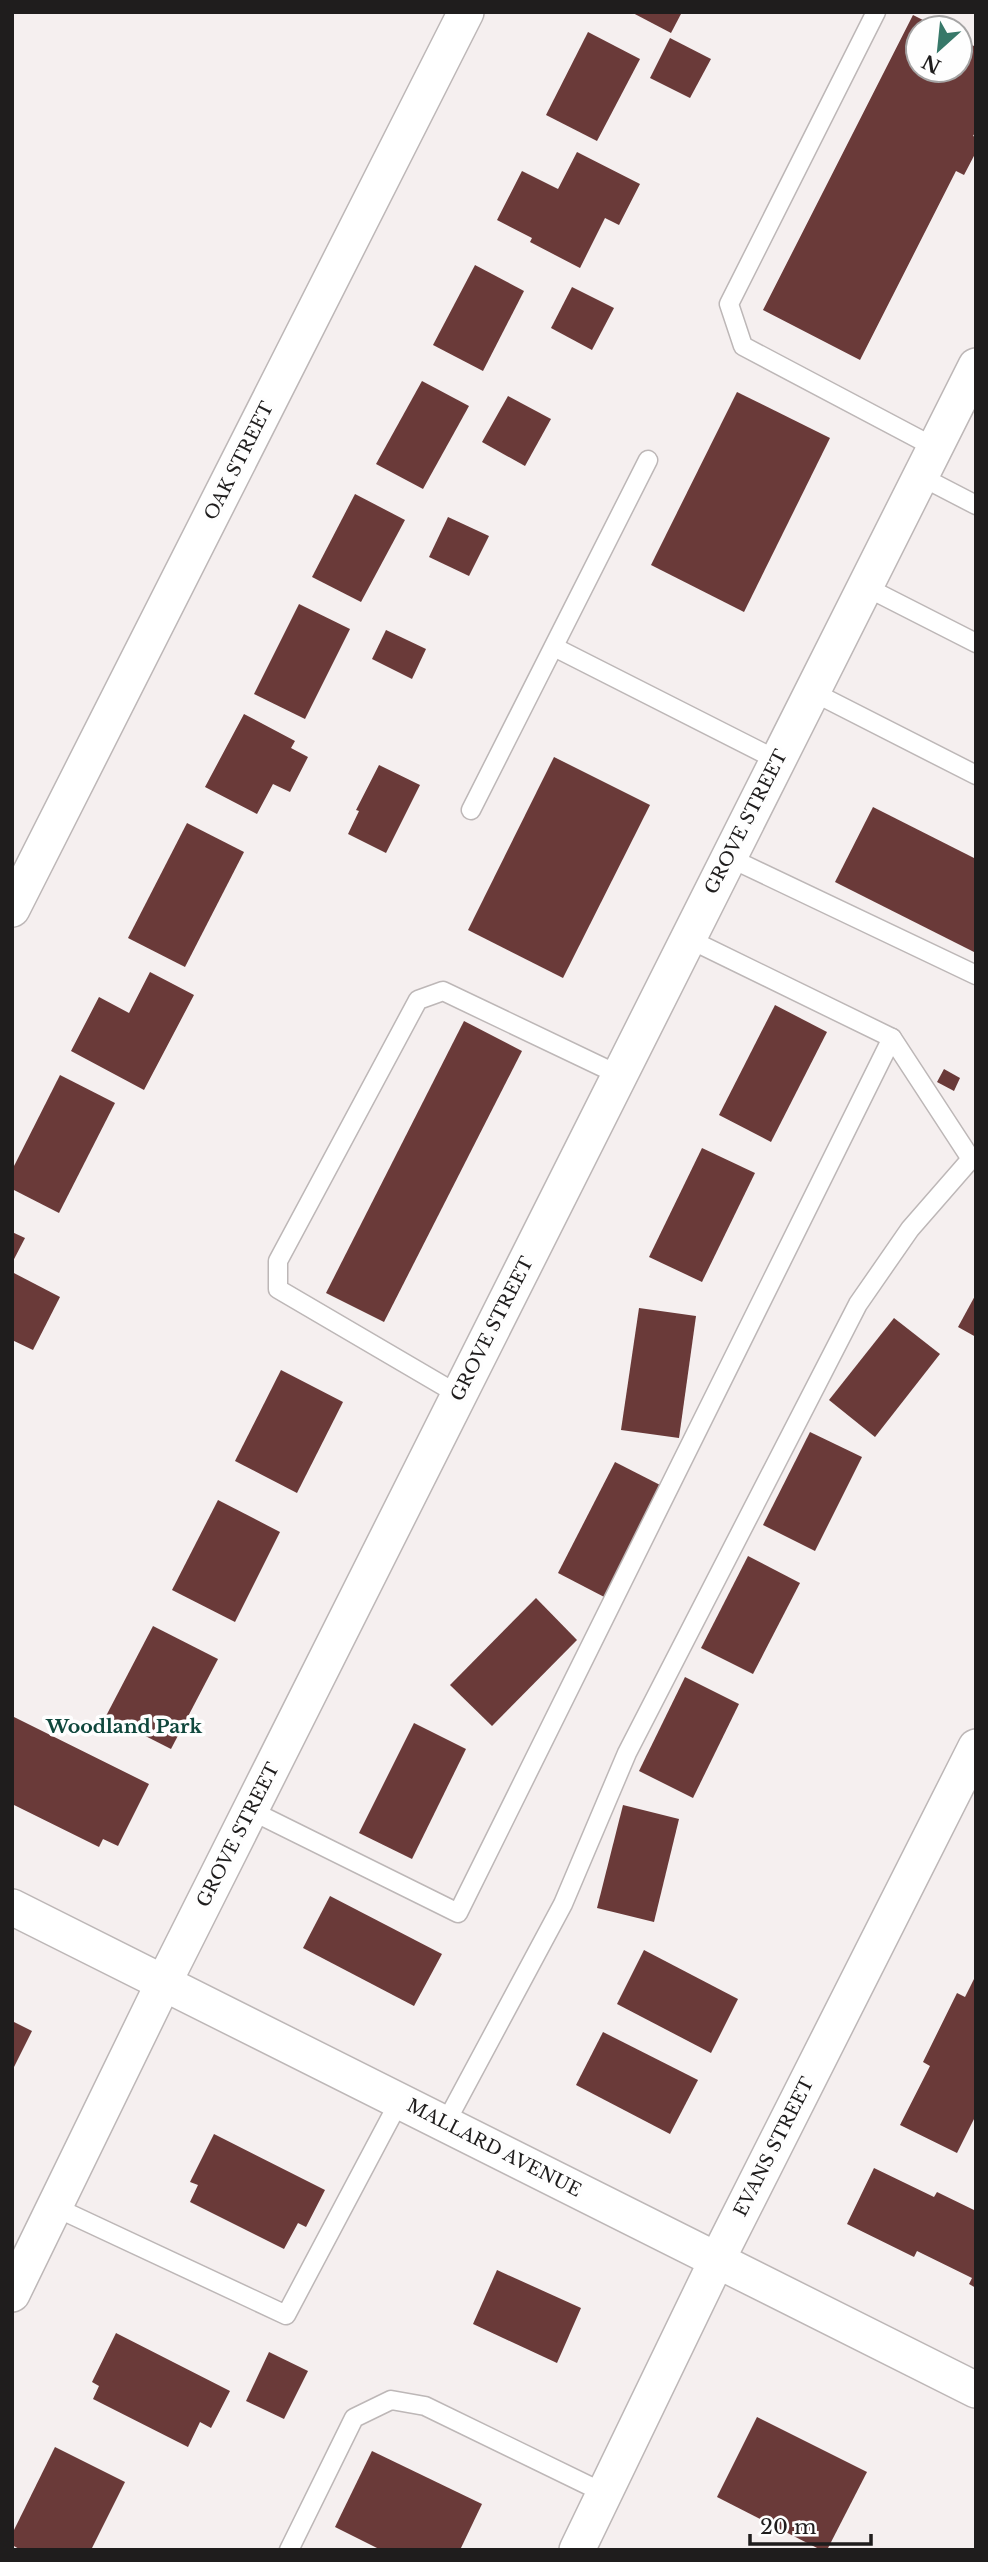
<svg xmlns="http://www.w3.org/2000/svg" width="988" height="2562" viewBox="0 0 988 2562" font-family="'Libre Baskerville',serif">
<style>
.building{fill:#6a3a39}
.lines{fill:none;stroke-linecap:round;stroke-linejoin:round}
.lane-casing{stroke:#bdb7b7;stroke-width:21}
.street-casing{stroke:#bdb7b7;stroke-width:38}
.lane{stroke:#fff;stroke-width:18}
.street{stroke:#fff;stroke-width:35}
.labels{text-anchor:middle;stroke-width:7;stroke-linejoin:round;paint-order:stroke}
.street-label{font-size:18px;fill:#1f1d1d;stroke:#fefefe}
.neighbourhood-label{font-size:19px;font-weight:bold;fill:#0f473c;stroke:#fefefe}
</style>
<rect width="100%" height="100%" fill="#f5efef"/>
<g class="building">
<polygon points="631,12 682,12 671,33"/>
<polygon points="913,15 939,28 918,28 918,70 960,70 960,39 976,47 976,131 973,136 976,137 976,152 964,175 956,171 860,360 763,310"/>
<polygon points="588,32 640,59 597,141 546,115"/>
<polygon points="670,38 711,59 690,98 650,78"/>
<polygon points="577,152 640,184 619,225 605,218 580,268 530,242 532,238 497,220 522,171 558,189"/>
<polygon points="475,265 524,291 483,371 433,345"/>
<polygon points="572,287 614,308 592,350 551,328"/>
<polygon points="422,381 469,406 423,489 376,464"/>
<polygon points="737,392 830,438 744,612 651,565"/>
<polygon points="508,396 551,419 525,466 482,442"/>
<polygon points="355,494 405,520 361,602 312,577"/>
<polygon points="448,517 489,536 469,576 429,557"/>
<polygon points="299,604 350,629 305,719 254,694"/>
<polygon points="386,630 426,649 412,679 372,659"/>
<polygon points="244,714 295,741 291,748 308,757 290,792 273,784 257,814 205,787"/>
<polygon points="554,757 650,805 563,978 468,930"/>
<polygon points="379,765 420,785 386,853 348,834 359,811 356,810"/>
<polygon points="873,807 976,859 976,953 835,882"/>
<polygon points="187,823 244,852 185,967 128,938"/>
<polygon points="150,972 194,995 144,1090 71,1051 99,997 129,1013"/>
<polygon points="775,1005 827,1032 771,1142 719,1115"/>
<polygon points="464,1021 522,1051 384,1322 326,1293"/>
<polygon points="944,1069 960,1078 954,1091 937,1082"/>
<polygon points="60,1075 115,1103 59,1213 12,1189 12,1170"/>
<polygon points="702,1148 755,1173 702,1282 649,1257"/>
<polygon points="12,1232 25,1238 12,1263"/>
<polygon points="12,1272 60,1297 33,1350 12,1340"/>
<polygon points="976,1294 976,1337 958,1327"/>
<polygon points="639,1308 696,1316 679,1438 621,1430"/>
<polygon points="894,1318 940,1354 875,1437 829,1400"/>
<polygon points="281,1370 343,1402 297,1493 235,1461"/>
<polygon points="810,1432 862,1457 815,1551 763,1525"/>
<polygon points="615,1462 666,1488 610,1600 558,1573"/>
<polygon points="218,1500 280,1532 235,1622 172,1590"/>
<polygon points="748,1556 800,1583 753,1674 701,1648"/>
<polygon points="536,1598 577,1640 492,1726 450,1685"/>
<polygon points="153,1626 218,1659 171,1749 106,1716"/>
<polygon points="685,1677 739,1704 693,1798 639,1771"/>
<polygon points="14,1717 149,1784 118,1846 103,1839 99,1847 12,1804 12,1721"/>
<polygon points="414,1723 466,1749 412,1859 359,1833"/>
<polygon points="623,1805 679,1819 654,1922 597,1908"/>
<polygon points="330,1896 442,1954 414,2006 303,1948"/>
<polygon points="644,1950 738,1999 711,2053 617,2004"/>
<polygon points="976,1975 976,2115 957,2153 900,2125 930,2066 923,2062 957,1993 965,1997"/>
<polygon points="12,2021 32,2031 12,2071"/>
<polygon points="603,2032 698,2080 670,2134 576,2085"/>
<polygon points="214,2134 325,2190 306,2227 298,2223 284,2249 190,2202 198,2185 190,2182"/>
<polygon points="874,2168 934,2197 937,2192 976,2211 976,2288 969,2284 972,2278 917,2251 914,2257 847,2224"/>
<polygon points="497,2270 581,2308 557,2363 473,2324"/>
<polygon points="116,2333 230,2391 211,2428 200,2422 188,2447 93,2399 99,2386 92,2382"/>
<polygon points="269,2352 308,2371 284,2419 246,2401"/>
<polygon points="757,2417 867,2472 827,2550 821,2550 717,2497"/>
<polygon points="55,2447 125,2482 91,2550 21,2550 12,2545 12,2534"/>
<polygon points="372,2451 482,2504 460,2550 381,2550 335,2527"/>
</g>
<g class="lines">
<g class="lane-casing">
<g id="lane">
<polyline points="876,12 729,304 743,346 934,447"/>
<polyline points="920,476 976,505"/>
<polyline points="864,586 976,643"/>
<polyline points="554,647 777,760"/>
<polyline points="811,691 976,775"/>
<polyline points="471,810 648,460"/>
<polyline points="728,857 976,975"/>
<polyline points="687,938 892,1038 971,1159 976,1158"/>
<polyline points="459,1395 278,1289 278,1261 418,1000 443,991 619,1075"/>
<polyline points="250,1810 458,1913 892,1038"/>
<polyline points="445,2124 563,1904 627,1753 858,1304 910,1229 971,1159"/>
<polyline points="55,2207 286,2315 400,2100"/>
<polyline points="289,2550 354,2418 391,2400 425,2406 604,2493"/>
</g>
</g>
<g class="street-casing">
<g id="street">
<polyline points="12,909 466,12"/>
<polyline points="12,1907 976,2390"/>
<polyline points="12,2294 164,1982 976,366"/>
<polyline points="577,2550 717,2260 976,1747"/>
</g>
</g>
<use href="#lane" class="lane"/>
<use href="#street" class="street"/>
</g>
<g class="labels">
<g class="street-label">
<text transform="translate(239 461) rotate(-63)" y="6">OAK STREET</text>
<text transform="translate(746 822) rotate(-63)" y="6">GROVE STREET</text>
<text transform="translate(492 1329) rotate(-63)" y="6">GROVE STREET</text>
<text transform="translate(238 1835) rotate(-63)" y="6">GROVE STREET</text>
<text transform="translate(774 2147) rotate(-63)" y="6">EVANS STREET</text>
<text transform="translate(494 2148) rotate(27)" y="6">MALLARD AVENUE</text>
</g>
<g class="neighbourhood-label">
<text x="124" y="1733">Woodland Park</text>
</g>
</g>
<rect width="988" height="2562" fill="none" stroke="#1f1d1d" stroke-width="28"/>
<g transform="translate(939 49) rotate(207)"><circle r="33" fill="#fefefe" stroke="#a5a4a4" stroke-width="2"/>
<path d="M0-5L12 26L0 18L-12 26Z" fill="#377869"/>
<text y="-10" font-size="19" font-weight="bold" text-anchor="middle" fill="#1f1d1d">N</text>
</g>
<path d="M750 2534v10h121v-10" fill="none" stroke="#1f1d1d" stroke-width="3.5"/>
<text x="760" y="2534" font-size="21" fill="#1f1d1d" stroke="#fefefe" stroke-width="5" paint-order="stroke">20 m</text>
</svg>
